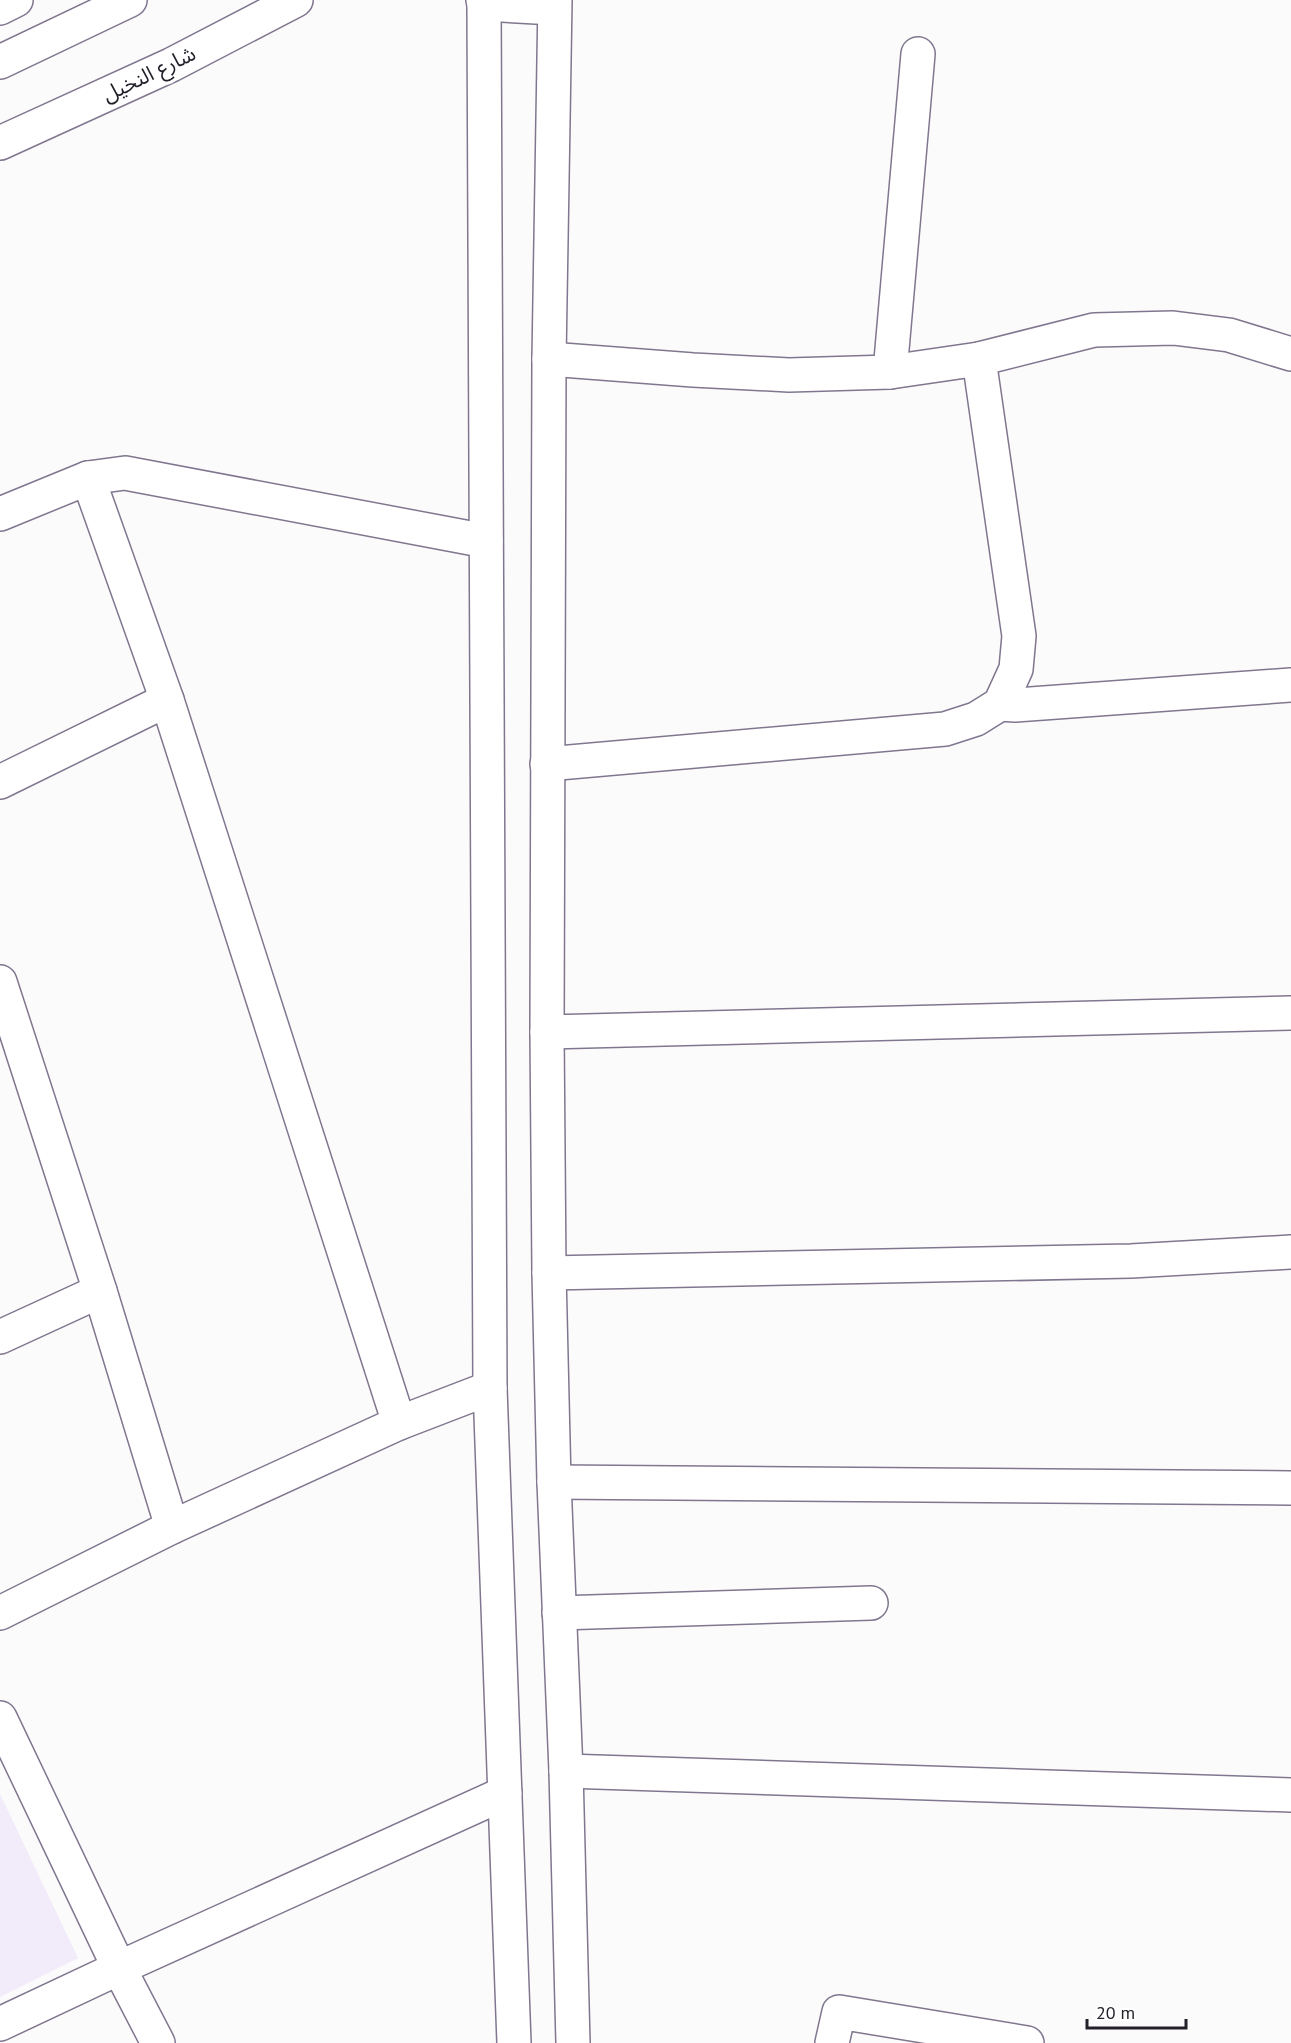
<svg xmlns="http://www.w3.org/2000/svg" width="1291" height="2043" viewBox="0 0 1291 2043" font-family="'PT Sans','Noto Sans Arabic',sans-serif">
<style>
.built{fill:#f1ebfa}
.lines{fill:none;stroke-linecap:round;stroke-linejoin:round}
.street-casing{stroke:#80768f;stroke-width:36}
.secondary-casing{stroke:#80768f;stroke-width:36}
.street{stroke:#fff;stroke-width:33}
.secondary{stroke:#fff;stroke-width:33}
.labels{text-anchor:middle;stroke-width:6;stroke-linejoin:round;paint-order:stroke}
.street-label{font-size:21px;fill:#24202a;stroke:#fff}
</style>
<rect width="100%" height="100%" fill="#fbfbfb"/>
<polygon class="built" points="0,1794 78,1958 0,1997"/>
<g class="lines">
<g class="street-casing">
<g id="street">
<polyline points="483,0 484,4 490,1388 514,2043"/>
<polyline points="555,0 549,359 547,1032 549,1273 554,1482 566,1771 573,2043"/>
<polyline points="484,4 554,8"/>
<polyline points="0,8 16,0"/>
<polyline points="549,359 693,370 789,375 890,372 979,359 1094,330 1173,328 1229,335 1291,354"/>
<polyline points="890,372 918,54"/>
<polyline points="88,478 125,473 486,541"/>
<polyline points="0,514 88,478 167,700 399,1423"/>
<polyline points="1000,704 1015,705 1291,685"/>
<polyline points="547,764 945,729 976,719 1000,704 1016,669 1019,636 979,359"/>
<polyline points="0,782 167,700"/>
<polyline points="0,982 100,1291 172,1527"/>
<polyline points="547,1032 1291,1013"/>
<polyline points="549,1273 1131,1261 1291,1252"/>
<polyline points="0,1337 100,1291"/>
<polyline points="554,1482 1291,1488"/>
<polyline points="0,1613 172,1527 399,1423 490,1388"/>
<polyline points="559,1613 871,1603"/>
<polyline points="0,1718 119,1968 158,2043"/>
<polyline points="566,1771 1291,1795"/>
<polyline points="0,2024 119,1968 505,1793"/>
<polyline points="832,2043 839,2012 1027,2043"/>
</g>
</g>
<g class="secondary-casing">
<g id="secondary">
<polyline points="0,62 130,0"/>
<polyline points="0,143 171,65 296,0"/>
</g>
</g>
<use href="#street" class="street"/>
<use href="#secondary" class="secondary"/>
</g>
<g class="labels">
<g class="street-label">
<text transform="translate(149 74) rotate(-26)" y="7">شارع النخيل</text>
</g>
</g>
<path d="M1087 2019v9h99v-9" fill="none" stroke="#24202a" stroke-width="3"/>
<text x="1096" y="2019" font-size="18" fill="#24202a" stroke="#ffffff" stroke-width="4.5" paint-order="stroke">20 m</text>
</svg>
